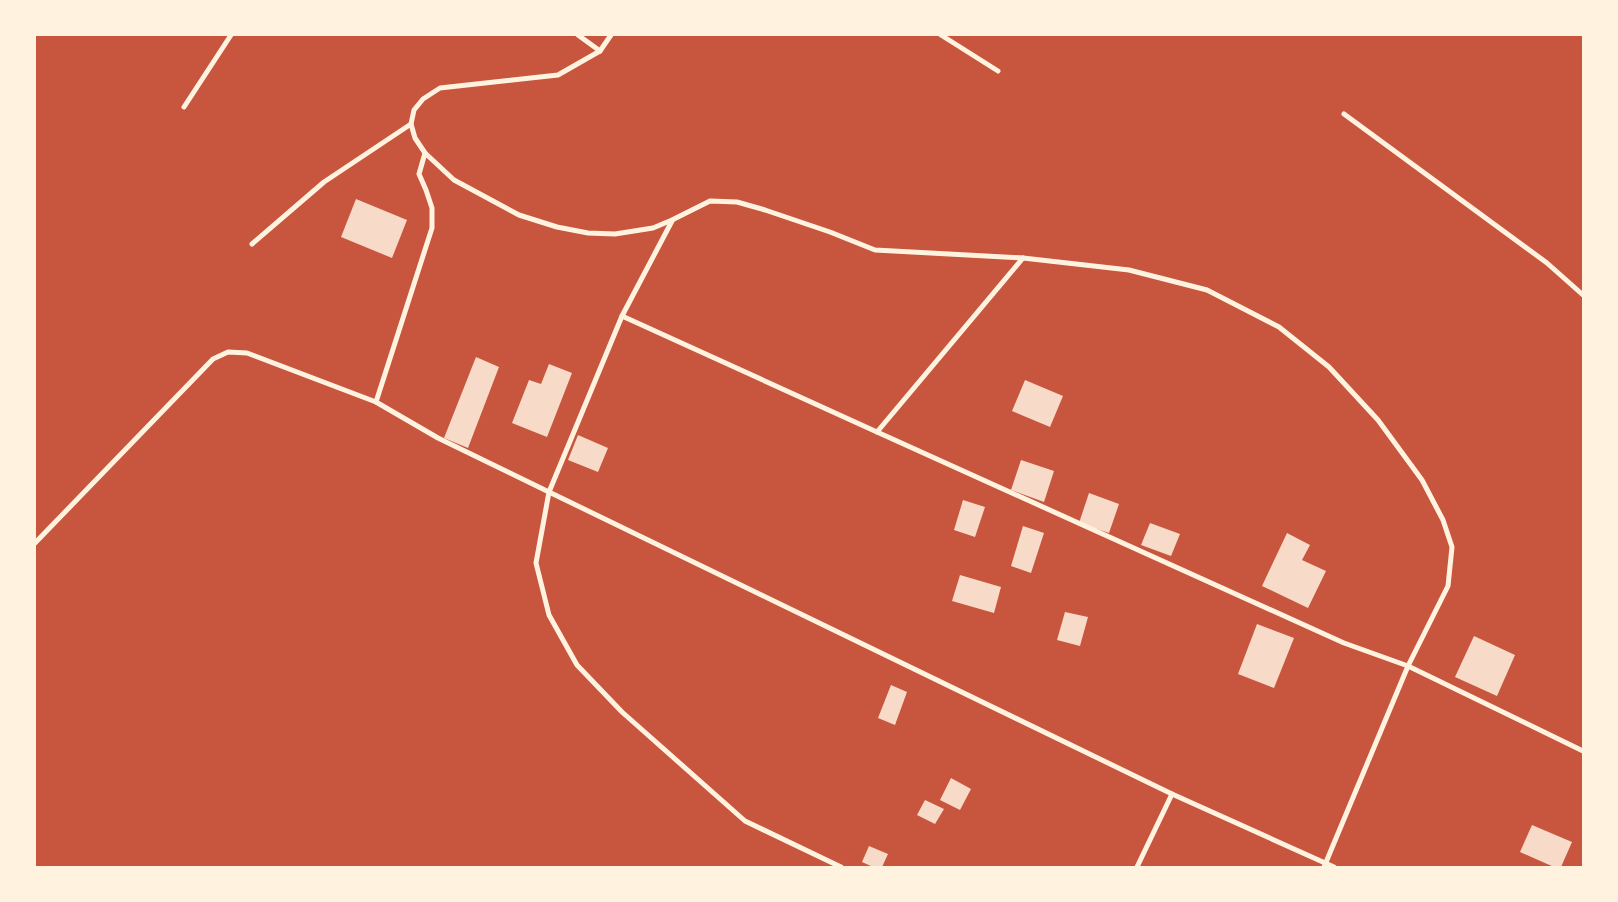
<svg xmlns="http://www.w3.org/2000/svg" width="1618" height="902" viewBox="0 0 1618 902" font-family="'Public Sans',sans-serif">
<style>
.building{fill:#f7dbc8}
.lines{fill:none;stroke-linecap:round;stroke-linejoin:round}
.minor{stroke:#fff3e0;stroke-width:5}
</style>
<rect width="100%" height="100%" fill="#c8553d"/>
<g class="building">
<polygon points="356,199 407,220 392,258 341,237"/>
<polygon points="476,357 499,367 468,448 444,438"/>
<polygon points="549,364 572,373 547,437 512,423 529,380 541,384"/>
<polygon points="1025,380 1063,396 1050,427 1012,411"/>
<polygon points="578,435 608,448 598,472 568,460"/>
<polygon points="1021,460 1054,471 1044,502 1011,490"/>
<polygon points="1089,493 1119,504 1109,533 1079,523"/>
<polygon points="963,500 985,507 975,537 954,530"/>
<polygon points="1150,523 1180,534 1171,556 1141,545"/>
<polygon points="1023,526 1044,533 1031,573 1011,566"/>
<polygon points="1287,533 1310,545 1302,560 1326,571 1308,608 1262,586"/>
<polygon points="960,575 1001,587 994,613 952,601"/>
<polygon points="1065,612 1088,617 1080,646 1057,640"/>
<polygon points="1257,624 1294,638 1274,688 1238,674"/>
<polygon points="1474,636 1515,655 1497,696 1455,677"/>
<polygon points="891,685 907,692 895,725 878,718"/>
<polygon points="951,778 971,789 960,810 940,800"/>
<polygon points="925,800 944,809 935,824 917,815"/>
<polygon points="1532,825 1572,842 1561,867 1554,867 1520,852"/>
<polygon points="869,846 888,854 882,867 873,867 862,862"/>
</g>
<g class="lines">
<g class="minor">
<polyline points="578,35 600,51"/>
<polyline points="941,35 998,71"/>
<polyline points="184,107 231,35"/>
<polyline points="1344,114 1547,263 1583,295"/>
<polyline points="411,124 414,110 423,99 440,88 558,75 600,51 611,35"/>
<polyline points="672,221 622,316 549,492 536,563 549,615 577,665 622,712 745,821 841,867"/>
<polyline points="252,244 324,182 411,124 415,138 425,153 454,180 519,215 557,227 588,233 615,234 653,228 672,220 710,201 737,202 765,210 830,232 875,250 1023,258 1129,270 1207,290 1279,327 1329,367 1378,420 1422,480 1443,520 1452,547 1448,586 1408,666 1324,867"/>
<polyline points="622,316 877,432 1344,643 1408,666 1583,751"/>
<polyline points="376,402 432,228 432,208 426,190 419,174 425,153"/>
<polyline points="877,432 1023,258"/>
<polyline points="35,543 213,359 228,352 247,353 376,402 438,438 549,492 1172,794 1334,867"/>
<polyline points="1137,867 1172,794"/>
</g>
</g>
<rect width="1618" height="902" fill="none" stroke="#fff3e0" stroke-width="72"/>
</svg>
